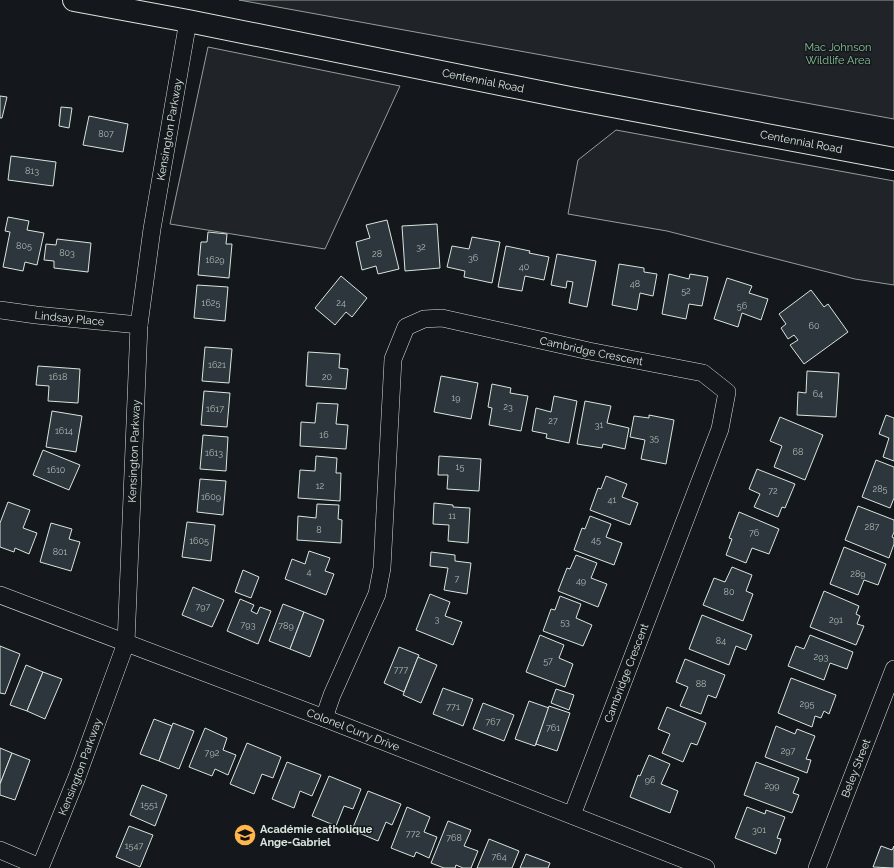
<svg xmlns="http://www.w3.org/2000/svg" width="894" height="868" viewBox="0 0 894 868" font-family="Raleway,sans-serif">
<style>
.green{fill:#202428;stroke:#939e99}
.building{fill:#2c363c;stroke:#d8e6dc}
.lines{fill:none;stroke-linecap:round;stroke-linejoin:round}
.street-casing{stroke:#d8e6dc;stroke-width:18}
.secondary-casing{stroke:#d8e6dc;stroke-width:24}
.street{stroke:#14181c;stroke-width:17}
.secondary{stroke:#14181c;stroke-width:22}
.labels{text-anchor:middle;stroke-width:3;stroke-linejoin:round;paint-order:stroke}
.number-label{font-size:9px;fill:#adbab4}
.park-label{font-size:11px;fill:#8ac095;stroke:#14181c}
.street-label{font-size:11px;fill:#d8e6dc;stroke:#14181c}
.poi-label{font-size:11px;font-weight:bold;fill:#d8e6dc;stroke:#14181c;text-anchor:start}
</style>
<rect width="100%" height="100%" fill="#14181c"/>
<g class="green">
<polygon points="239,0 894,0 894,119"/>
<polygon points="208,47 400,86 325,249 170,224"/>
<polygon points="616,130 894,181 894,285 855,279 667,231 568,214 578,160"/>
</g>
<g class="building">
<polygon points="0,96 7,97 2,118 0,118"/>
<polygon points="61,107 72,108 69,128 59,126"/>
<polygon points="89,116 128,124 123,152 83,145"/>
<polygon points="11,156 56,162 53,186 8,180"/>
<polygon points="8,217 29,221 27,230 44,233 37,265 25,262 23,271 3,267 10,232 5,231"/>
<polygon points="387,220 399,269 378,274 376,266 362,270 356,242 370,238 366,225"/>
<polygon points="437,224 440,268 405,271 402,226"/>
<polygon points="208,232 227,234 226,244 232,244 229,278 198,275 201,242 207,242"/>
<polygon points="472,237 500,242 492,283 464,277 465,271 447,267 452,246 469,249"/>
<polygon points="57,239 91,243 88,272 54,268 54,261 44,260 46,244 56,245"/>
<polygon points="506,246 530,251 529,253 549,257 544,280 525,276 522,291 498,287"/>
<polygon points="557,254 596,261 587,307 569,303 573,282 567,281 566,288 551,285"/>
<polygon points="619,264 644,268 644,272 657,274 653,296 640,293 637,310 612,305"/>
<polygon points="669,274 689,279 690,274 708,277 702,306 689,304 686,319 662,314"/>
<polygon points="341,276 367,298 352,317 346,312 335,325 315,308"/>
<polygon points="727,278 752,286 749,293 768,299 761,320 742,313 738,327 714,319"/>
<polygon points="197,285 228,287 225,321 194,318"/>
<polygon points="811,290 824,307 828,304 848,332 804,364 790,345 798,340 794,335 788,339 781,328 786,324 779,314"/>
<polygon points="205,347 232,349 229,383 202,381"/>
<polygon points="308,352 340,354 339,368 348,369 346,389 306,386"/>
<polygon points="38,366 80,369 78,403 48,401 49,386 36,385"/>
<polygon points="807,371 839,373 836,417 797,415 798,392 806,393"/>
<polygon points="441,376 478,383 471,419 434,412"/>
<polygon points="492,384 511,388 510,393 528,396 521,431 489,425 492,408 488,407"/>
<polygon points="204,391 230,393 227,427 201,425"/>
<polygon points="554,396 577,401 569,443 546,438 547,434 532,431 536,408 551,412"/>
<polygon points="585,401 611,406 607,423 629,428 625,449 603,444 602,448 577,444"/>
<polygon points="317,403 338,404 336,424 348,425 346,449 300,446 301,422 315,423"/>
<polygon points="52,411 82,416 76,452 46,447"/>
<polygon points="649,415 674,420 666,464 641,459 645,440 630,437 634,416 649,418"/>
<polygon points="886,415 894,418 894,461 883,457 889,438 879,434"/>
<polygon points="780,417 823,435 805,480 774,467 782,446 770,441"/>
<polygon points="203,435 228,437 226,471 200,469"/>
<polygon points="43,450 80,465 69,490 33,475"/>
<polygon points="316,456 337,458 336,473 341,473 340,501 298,498 300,470 315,471"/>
<polygon points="439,456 481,459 479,491 447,489 448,475 438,475"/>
<polygon points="876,460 894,467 894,498 890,508 862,497"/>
<polygon points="757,469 795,484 785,508 782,507 778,517 754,507 760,494 749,489"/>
<polygon points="606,476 627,484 622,497 638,503 630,525 590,510 598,488 601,489"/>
<polygon points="200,479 226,481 223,515 197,512"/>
<polygon points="8,502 30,510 23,528 37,533 29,554 15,548 14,552 0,547 0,523"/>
<polygon points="434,503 453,505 453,507 470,508 468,543 448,541 449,525 433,524"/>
<polygon points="317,504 339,505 338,519 342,520 341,543 297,540 298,516 316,518"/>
<polygon points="858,506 894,520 894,532 892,537 894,538 894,544 889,558 845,540"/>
<polygon points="739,512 779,529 769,554 752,548 746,563 726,555 732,539 729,538"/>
<polygon points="590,516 611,524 606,537 622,543 614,565 574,550 582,528 585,529"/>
<polygon points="187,522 215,525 211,561 182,557"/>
<polygon points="51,523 72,529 69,539 80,542 71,571 40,562"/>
<polygon points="844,547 886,564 878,585 864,580 858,595 830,584"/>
<polygon points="309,551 330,558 325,571 334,574 326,595 285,579 292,559 305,564"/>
<polygon points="431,552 455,555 455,561 471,563 467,594 444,590 448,568 430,566"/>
<polygon points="576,555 597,563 591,578 607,584 598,607 558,591 567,568 570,569"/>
<polygon points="732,567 752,575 746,591 753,594 743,621 703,605 714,578 725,582"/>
<polygon points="243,570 259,577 251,598 235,592"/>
<polygon points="193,587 224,600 212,627 182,615"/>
<polygon points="824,591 859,606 856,614 860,616 857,624 864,626 856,645 810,627"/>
<polygon points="430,594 450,602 445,616 462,622 453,645 416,630"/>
<polygon points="560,596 581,604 576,618 592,625 583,646 543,631 551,609 555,610"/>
<polygon points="240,599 254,605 251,611 257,614 260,607 271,611 258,644 227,631"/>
<polygon points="283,604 304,612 290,649 269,641"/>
<polygon points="304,612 324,620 310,657 290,649"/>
<polygon points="702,615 752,635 746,650 736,646 729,665 689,649"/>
<polygon points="540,635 564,645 559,658 573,664 565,687 526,672"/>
<polygon points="810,635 853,652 847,669 830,663 824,680 788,666 796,646 804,649"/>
<polygon points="0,646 20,654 5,694 0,693"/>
<polygon points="399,647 419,655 404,692 384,683"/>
<polygon points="418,657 437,665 421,703 403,695"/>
<polygon points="685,659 725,675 716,698 708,695 701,714 680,706 688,687 676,682"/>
<polygon points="26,665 43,672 27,711 10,705"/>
<polygon points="43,672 62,679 45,719 27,711"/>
<polygon points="791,678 836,695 829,714 824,711 821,718 815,716 812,727 778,713"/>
<polygon points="443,688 473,699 463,726 433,714"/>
<polygon points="556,689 574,695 569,710 551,703"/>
<polygon points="529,701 549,708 535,746 515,739"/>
<polygon points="483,703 514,715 504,741 473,729"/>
<polygon points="549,706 570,713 557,751 536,744"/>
<polygon points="667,707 706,723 697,745 691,743 683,762 662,753 670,734 658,729"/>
<polygon points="154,719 172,726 159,761 140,754"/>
<polygon points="173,723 194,731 179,769 159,761"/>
<polygon points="776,726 795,734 797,729 815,736 806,759 811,760 807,773 765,757"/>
<polygon points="205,728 227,738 223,750 236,755 228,775 215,769 212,776 189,767"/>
<polygon points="247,743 281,757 273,778 262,774 254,794 230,784"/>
<polygon points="0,748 12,753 0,784"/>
<polygon points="12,753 30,760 15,800 0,795 0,784"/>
<polygon points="649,755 670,764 661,784 678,791 670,813 630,797 638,775 640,776"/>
<polygon points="287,762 321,775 312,796 300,791 294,808 272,799"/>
<polygon points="756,762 799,778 793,793 799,795 792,813 744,795"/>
<polygon points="329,776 361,789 353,809 344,806 336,826 312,816"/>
<polygon points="142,785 167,795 155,826 130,815"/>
<polygon points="368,791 401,804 392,825 386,822 378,841 352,830"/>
<polygon points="407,807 430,817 424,832 437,837 429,858 416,852 414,857 391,848"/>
<polygon points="747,807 765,814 766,810 785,817 777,838 781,839 776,854 735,838"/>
<polygon points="448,821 471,830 464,846 478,851 471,868 463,868 456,865 455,868 444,868 431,863"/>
<polygon points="129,826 153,835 140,867 116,857"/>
<polygon points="489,839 519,851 512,868 477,868"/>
<polygon points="881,846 892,850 894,846 894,868 873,867"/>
<polygon points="526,854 550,863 548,868 520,868"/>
</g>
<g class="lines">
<g class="street-casing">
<g id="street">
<path id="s1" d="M0 310 36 315 139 325"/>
<path id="s2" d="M0 595 324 718 706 868"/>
<path id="s3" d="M324 718 332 695 377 594 382 568 393 359 406 327 424 319 442 318 589 351 703 373 727 392 720 429 572 815"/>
<polyline points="0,850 40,867"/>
<path id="s4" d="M40 868 77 777 126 643 139 325 152 229 188 21"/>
<path id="s5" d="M817 868 894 669"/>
</g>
</g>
<g class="secondary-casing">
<g id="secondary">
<path id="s6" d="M74 0 188 21 570 98 894 159"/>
</g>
</g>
<use href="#street" class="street"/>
<use href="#secondary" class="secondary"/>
</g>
<defs>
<g id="school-disc" transform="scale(1.15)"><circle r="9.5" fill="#ffb74d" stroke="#14181c"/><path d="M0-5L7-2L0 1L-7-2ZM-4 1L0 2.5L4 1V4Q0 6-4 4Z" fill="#111"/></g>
</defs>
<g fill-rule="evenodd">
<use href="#school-disc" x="245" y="835"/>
</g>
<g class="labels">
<g class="number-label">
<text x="106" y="137">807</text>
<text x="32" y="174">813</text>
<text x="24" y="249">805</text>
<text x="421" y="250">32</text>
<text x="67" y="256">803</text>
<text x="377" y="257">28</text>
<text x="473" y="261">36</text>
<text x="215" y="263">1629</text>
<text x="524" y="270">40</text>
<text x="635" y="287">48</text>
<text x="686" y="294">52</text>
<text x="211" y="306">1625</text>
<text x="341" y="306">24</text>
<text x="742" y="309">56</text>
<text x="814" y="329">60</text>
<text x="217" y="368">1621</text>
<text x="58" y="380">1618</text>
<text x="327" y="380">20</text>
<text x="818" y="397">64</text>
<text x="456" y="401">19</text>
<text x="508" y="410">23</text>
<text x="215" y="412">1617</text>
<text x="553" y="424">27</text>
<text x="599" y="428">31</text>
<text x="64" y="434">1614</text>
<text x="324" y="438">16</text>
<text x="654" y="441">35</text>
<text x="798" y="455">68</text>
<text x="214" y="456">1613</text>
<text x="460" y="470">15</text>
<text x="56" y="473">1610</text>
<text x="320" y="489">12</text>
<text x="880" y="492">285</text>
<text x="773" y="494">72</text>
<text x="211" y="500">1609</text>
<text x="612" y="503">41</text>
<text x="452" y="519">11</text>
<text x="872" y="530">287</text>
<text x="319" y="533">8</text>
<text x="754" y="536">76</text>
<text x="596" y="543">45</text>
<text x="199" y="544">1605</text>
<text x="60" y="555">801</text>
<text x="309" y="575">4</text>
<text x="858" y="577">289</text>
<text x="457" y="582">7</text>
<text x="581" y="584">49</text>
<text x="729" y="595">80</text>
<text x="203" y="610">797</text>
<text x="437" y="622">3</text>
<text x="836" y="623">291</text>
<text x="565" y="625">53</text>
<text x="248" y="628">793</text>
<text x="286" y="629">789</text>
<text x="721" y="644">84</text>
<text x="821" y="660">293</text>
<text x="548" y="664">57</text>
<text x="401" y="673">777</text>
<text x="701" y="687">88</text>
<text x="807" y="707">295</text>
<text x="453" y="710">771</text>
<text x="493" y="725">767</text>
<text x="553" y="731">761</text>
<text x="788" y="754">297</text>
<text x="212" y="756">792</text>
<text x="650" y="783">96</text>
<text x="772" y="789">299</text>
<text x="149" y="808">1551</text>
<text x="759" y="833">301</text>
<text x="413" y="837">772</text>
<text x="454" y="841">768</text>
<text x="134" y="849">1547</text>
<text x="499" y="860">764</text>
</g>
<g class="park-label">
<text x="838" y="51">Mac Johnson<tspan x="838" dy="13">Wildlife Area</tspan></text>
</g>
<g class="street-label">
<text dy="4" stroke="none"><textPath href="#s6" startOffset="417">Centennial Road</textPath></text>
<text dy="4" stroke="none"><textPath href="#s4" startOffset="757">Kensington Parkway</textPath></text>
<text dy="4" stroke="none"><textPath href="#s6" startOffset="741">Centennial Road</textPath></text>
<text dy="4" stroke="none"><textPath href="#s1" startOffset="70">Lindsay Place</textPath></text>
<text dy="4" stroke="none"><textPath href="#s3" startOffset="596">Cambridge Crescent</textPath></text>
<text dy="4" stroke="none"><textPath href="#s4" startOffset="433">Kensington Parkway</textPath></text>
<text transform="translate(626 673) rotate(-69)" y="4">Cambridge Crescent</text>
<text dy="4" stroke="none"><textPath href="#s2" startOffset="378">Colonel Curry Drive</textPath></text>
<text dy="4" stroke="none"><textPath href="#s4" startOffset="109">Kensington Parkway</textPath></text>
<text dy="4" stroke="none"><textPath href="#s5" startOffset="107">Beley Street</textPath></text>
</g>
<g class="poi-label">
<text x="260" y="833">Académie catholique<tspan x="260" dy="13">Ange-Gabriel</tspan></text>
</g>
</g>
</svg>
